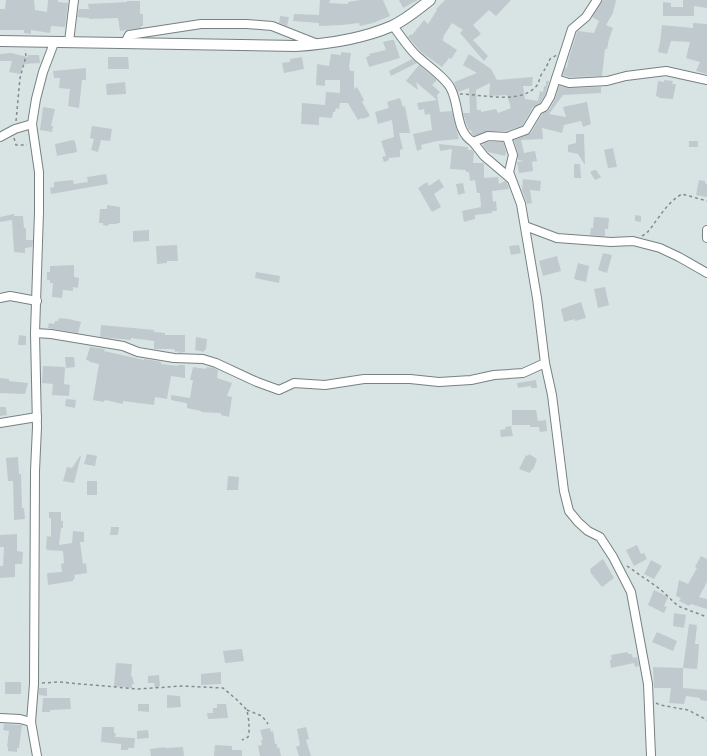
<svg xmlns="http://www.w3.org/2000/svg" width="707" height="756" viewBox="0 0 707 756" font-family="Roboto,sans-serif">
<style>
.building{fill:#c0c9ce;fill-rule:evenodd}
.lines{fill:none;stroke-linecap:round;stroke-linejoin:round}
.minor-casing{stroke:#778182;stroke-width:10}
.major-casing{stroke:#778182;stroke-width:12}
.path{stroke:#838b8b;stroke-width:1.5;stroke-dasharray:3 3;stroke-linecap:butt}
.minor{stroke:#fff;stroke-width:8}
.major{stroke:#fff;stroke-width:10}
</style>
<rect width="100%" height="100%" fill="#d8e4e4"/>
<g class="building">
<polygon points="6,0 34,0 35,10 47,12 48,0 58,0 58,2 68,3 65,27 51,26 50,33 31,30 31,34 24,33 24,30 0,30 0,9 5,9"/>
<polygon points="320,0 330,0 329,3 348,4 348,2 360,0 383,0 390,16 373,23 360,26 359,23 342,25 319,26 319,23 293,21 294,14 319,15"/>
<polygon points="399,0 418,0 403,8"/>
<polygon points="445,0 511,0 496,16 489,10 473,25 481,34 473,40 488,56 484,61 460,33 463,30 452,23 443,37 444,38 442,40 457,50 451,59 449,58 442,67 422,53 408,37 411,34 412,35 424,20 428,24 437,10 436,9"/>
<polygon points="602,0 616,0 613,13 606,25 613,28 609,39 607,49 605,49 602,76 570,77 563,75 565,67 567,68 568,61 577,32 578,31 594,33 599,21 592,17"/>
<polygon points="683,0 707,0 707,8 694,6 694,16 663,16 663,2 671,3 671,7 683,7"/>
<polygon points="127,1 140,1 140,14 143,14 143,26 141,26 141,28 120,31 118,18 89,19 89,18 77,17 79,9 89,9 88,4 127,2"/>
<polygon points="280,16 289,17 287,26 279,23"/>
<polygon points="693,23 707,24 707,74 696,71 700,62 686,58 690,42 671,41 667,54 658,52 660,43 662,25 693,28"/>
<polygon points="391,40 394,40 400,58 369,67 366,57 370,56 369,54 386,50 383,42"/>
<polygon points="341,52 351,53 349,67 350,71 354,71 354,89 357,87 364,100 362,102 370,116 363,119 362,118 358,120 348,103 340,103 339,109 336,108 335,112 333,112 332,118 319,117 319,125 301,124 302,103 325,105 326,92 340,93 340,80 325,80 325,86 316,85 317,64 329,66 331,54 341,55"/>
<polygon points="11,53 28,57 28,55 39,55 40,63 23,64 20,74 9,72 12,61 0,61 0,54"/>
<path d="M469 54 491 69 497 80 533 77 532 86H523L525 99 538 101 540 91 543 92 544 86H546V81H549L545 95 540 103 533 107 522 126 506 131H488L474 136 472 134 471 130H469L466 123 463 113H470L469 88 458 92 454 82 477 73 463 65ZM490 83 489 96 507 95 511 108 498 113 496 109 481 112V110H477L476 90Z"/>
<polygon points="108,57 128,57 129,69 108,69"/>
<polygon points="302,57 304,69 284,73 282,63 290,62 290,59"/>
<polygon points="412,59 417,63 391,76 389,71"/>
<polygon points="419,65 437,80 432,85 440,92 437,95 440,112 452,111 459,139 437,141 421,145 422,149 417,151 413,134 432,130 430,114 425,115 424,109 419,110 417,103 437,100 416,82 418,90 406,81"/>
<polygon points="86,68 86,80 82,80 79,108 68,106 70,89 59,88 60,78 54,78 53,71"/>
<polygon points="664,80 673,81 672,84 676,84 673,99 659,98 659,97 656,96 658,81 664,82"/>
<polygon points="125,82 126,94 107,95 106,84"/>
<polygon points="559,86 569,88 601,87 601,93 563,95 549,114 566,117 563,107 587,102 591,124 583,127 581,121 564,125 562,133 542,128 543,139 521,140 524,153 535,151 537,161 532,162 533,171 519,173 517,162 524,161 518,160 518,153 514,140 531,133 542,114 549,110 555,99"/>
<polygon points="400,98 403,107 405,106 410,133 399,133 403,149 400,150 400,157 388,158 389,160 384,162 382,157 386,156 381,141 394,137 392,120 378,124 375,112 389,108 387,102"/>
<polygon points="43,107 55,109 51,126 53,126 52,132 40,130"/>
<polygon points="92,126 112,129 110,141 101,140 98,152 91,150 94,139 90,138"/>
<polygon points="576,134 584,134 585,165 578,154 568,152 568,145 576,143"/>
<polygon points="73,140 75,141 77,152 57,156 55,144"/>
<rect x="689" y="141" width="9" height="6"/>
<polygon points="489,142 503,142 506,152 505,156 488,152 483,146 484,143"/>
<polygon points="439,144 468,147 468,150 472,150 474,152 473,163 484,163 484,178 498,177 499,184 505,181 507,183 509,189 492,191 493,202 496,201 497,211 492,211 492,213 475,215 475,219 464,222 462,211 481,207 480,193 477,193 475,180 470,181 469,172 466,172 466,170 450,169 452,149 440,151"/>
<polygon points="613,148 617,167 608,168 604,150"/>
<polygon points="574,164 580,164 581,178 574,178"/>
<polygon points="594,170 596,170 601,177 595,180 590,172"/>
<polygon points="106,174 108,184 51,194 50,188 54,187 54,182 73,180 74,184 88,182 87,177"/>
<polygon points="439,179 444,187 434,194 441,207 432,212 418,188 427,182 429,186"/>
<polygon points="523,179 541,181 540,191 530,190 532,203 527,204 522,190"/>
<polygon points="699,180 705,181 705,183 707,184 707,197 696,195"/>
<polygon points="463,183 465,193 458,195 456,184"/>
<polygon points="107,205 120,207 120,223 117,223 117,224 109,224 108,226 103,225 103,223 99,223 100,209 107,209"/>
<polygon points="14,214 14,216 23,216 24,228 26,228 26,240 33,240 32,247 25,248 25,253 14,252 12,220 0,222 0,217"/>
<polygon points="635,215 641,216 641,222 635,221"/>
<polygon points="594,217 609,218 608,229 605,229 605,236 590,235 591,228 593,228"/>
<polygon points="149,230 149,241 133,242 133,231"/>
<polygon points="177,245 178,261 167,261 167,263 157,264 156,246"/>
<polygon points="519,245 521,253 511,255 509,246"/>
<polygon points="603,253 612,255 607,273 598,270"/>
<polygon points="557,256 561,271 543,276 539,261"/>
<polygon points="578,263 589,266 586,282 574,279"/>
<polygon points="74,265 74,277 79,278 78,288 73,287 73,291 63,290 62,298 52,297 53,283 50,283 50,280 47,280 47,272 50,272 50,266"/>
<polygon points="256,272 280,276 279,283 255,278"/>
<polygon points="605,287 609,305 598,308 594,289"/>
<polygon points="581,302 586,318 575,321 575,319 564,322 561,309"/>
<polygon points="59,318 69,319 81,322 78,333 48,328 49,323 54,324 55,321 58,321"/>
<polygon points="101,325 154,330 154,332 165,333 165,335 185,335 185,352 179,353 179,351 175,352 175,350 172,349 154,349 154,341 131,338 131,340 100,337"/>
<polygon points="19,335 26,336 26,345 18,345"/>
<polygon points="196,337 207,339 206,350 204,350 204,352 195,350"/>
<polygon points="90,347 105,349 104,351 144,360 144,359 157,361 161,362 161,364 178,366 178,365 185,365 185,378 171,376 167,399 155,397 154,405 123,401 123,404 105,400 104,402 93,400 99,364 90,362 90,361 86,360"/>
<polygon points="65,357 74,357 75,367 66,368"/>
<polygon points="43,366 65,367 64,384 70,385 69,396 52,395 53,384 42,383"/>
<polygon points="193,367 206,369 207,367 214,368 218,370 217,378 232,383 227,396 232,397 229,417 221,415 221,413 201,412 201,411 187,408 187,404 186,403 171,400 171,395 190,398 193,380 190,380"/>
<polygon points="0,378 9,379 9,381 28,383 25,394 0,393"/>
<polygon points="536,380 537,388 531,388 531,386 518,388 517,383"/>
<polygon points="66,399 76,400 75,408 65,406"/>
<polygon points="0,407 6,407 7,415 0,416"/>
<polygon points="512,410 536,410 538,421 546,420 547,431 540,432 539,427 530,427 530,425 512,425"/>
<polygon points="511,426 513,436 501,437 500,430 506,429 505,427"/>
<polygon points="87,454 97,456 95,466 84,464"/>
<polygon points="529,454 537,459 533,470 532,469 530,473 519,469 526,455 528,456"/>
<polygon points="80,456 81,456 74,483 63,481 67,467 72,468"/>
<polygon points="18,457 19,474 21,474 22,508 24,508 25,519 14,520 13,481 8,481 6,458"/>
<polygon points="228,476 239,477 238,490 227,490"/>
<rect x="87" y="481" width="10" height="14"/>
<polygon points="49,512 61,512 61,521 63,521 63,528 61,528 59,545 72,543 73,531 84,532 84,542 80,542 83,564 86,563 87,573 74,575 75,579 73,579 73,581 48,585 47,573 62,572 61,564 64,563 63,551 47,550 46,548 47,536 51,537 51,518 49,518"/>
<polygon points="111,527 119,527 118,535 110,535"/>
<polygon points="17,534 17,551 23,552 22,564 15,564 15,577 0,578 0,566 3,566 4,547 0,547 0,535"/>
<polygon points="637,545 641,554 644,553 647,559 634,566 626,550"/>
<polygon points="701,556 707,559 707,582 699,597 707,599 707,609 691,604 689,606 679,601 681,598 676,596 679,580 688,584 697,568 695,567"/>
<polygon points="603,559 614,578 602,587 590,572 591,571 590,569"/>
<polygon points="651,560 662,566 654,579 644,574"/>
<polygon points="654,590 668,597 664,606 667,607 664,613 648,605"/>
<polygon points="674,613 686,615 684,628 673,626"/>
<polygon points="689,624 697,625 695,644 699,644 698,660 697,669 683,668 683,688 707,690 707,701 700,700 700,698 686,696 684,704 669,703 671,688 654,688 653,667 683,668"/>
<polygon points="657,632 677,641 673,651 652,642"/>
<polygon points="242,649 244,661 225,663 223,651"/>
<polygon points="628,652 628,654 632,654 633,658 637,657 639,666 635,667 634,663 611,668 610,660 612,659 611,655"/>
<polygon points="116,663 132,664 131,676 132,676 134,684 132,684 132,688 114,686"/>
<polygon points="221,672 221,684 201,685 201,674"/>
<polygon points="159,675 160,686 155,688 154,683 148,683 148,676"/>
<rect x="5" y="682" width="16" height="12"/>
<polygon points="39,688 47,688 47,696 39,695"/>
<polygon points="167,695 180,696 181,707 167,708"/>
<polygon points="43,698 70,698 71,709 50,710 50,712 42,712"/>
<polygon points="138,704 149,704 149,712 138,711"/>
<polygon points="217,704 226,704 228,718 208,719 207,713 213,713 213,708 217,708"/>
<polygon points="4,724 22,725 19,748 17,748 17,752 8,751 8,747 7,747 9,731 3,730"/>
<polygon points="102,727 114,727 114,733 116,733 115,737 135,738 134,748 128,748 128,750 121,750 121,744 101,742"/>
<polygon points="306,727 309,739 306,740 311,756 299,756 296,747 300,745 297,729"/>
<polygon points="270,728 271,732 273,731 275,744 277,744 277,748 279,747 281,756 260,756 258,746 262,745 261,740 263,740 260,730"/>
<polygon points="148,730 149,738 137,739 137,731"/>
<polygon points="215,745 232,746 232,750 242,750 242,756 214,756"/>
<polygon points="165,747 165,748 183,747 184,756 151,756 150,749"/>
</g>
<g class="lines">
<g class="minor-casing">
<g id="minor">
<path d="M393 26C401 36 408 48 418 57 427 65 447 79 451 89 460 106 455 131 473 142L488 136 507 137 526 130 538 110 544 107 550 97 572 29 586 17 597 0"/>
<polyline points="69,42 74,0"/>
<polyline points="125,43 129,35 201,24 247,24 272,26 315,43"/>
<polyline points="556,79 569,83 607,81 626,76 666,71 707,80"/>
<polyline points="0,137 15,129 32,124"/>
<polyline points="507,137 513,155 509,172 521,204 537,298 545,363 552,395 564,491 569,511 578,522 588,531 600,537 613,557 631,592 648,684 651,756"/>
<polyline points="473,142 484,156 511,179"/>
<polyline points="525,226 557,238 611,242 633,241 660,248 679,257 707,273"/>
<polyline points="707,230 707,238"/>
<polyline points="0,298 10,296 37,301"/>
<polyline points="35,333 51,334 123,346 138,352 174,358 203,359 216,363 257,382 279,390 294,383 325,385 364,379 410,379 439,382 471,380 494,375 523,373 545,363"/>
<polyline points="0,423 37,417"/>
<polyline points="0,718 20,719 31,722"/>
<polyline points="37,756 31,722 34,684 35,471 37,427 35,333 39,212 39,172 32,124 36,99 43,72 54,43"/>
</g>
</g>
<g class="major-casing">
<path id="major" d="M0 41 296 46C329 44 362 39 392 26 406 20 418 9 430 0"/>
</g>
<g class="path">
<path d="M460 94C482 94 522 106 538 84 539 81 540 78 541 75 545 69 547 66 550 59L557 55"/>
<polyline points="16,121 20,78 26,56 25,50"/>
<polyline points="14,138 16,145 27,145"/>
<path d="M642 236C650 232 653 224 659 217 665 208 673 199 682 194L707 201"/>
<polyline points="627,566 660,589 678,606 707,617"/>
<polyline points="42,683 59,682 138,689 182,686 223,688 236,699 247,710 249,722 249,734 248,737 242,740"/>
<polyline points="656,703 660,705 688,710 707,720"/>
<polyline points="247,710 262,716 268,724"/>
</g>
<use href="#minor" class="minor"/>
<use href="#major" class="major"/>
</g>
</svg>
